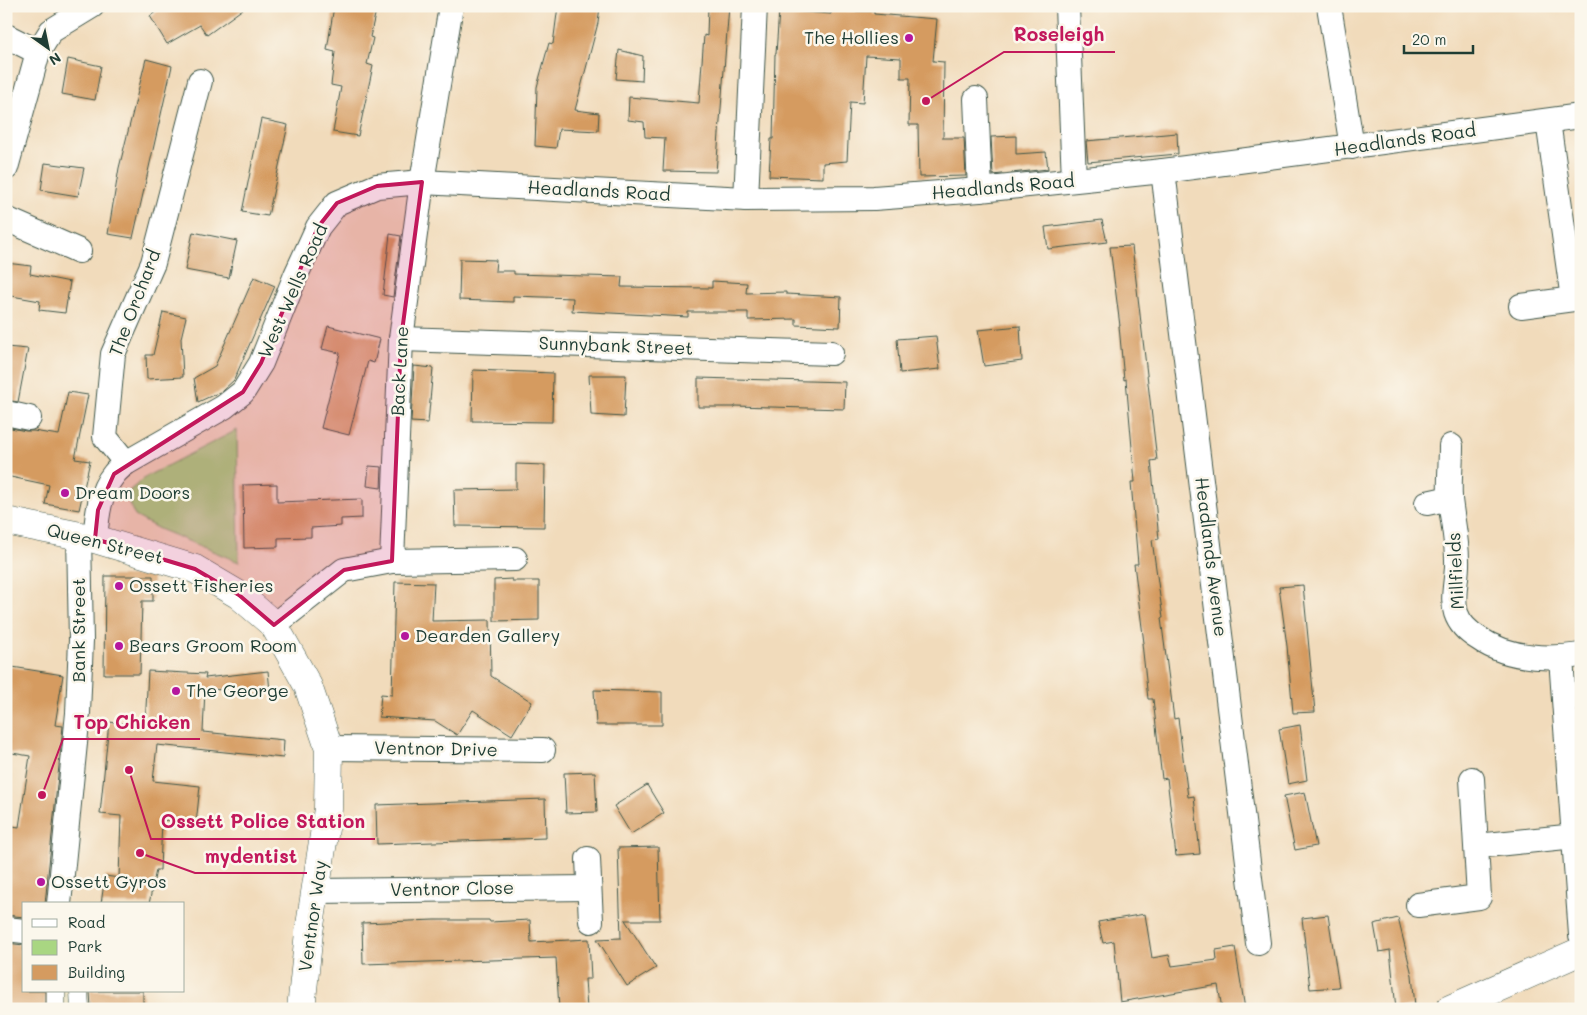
<svg xmlns="http://www.w3.org/2000/svg" width="1587" height="1015" viewBox="0 0 1587 1015" font-family="Mali,sans-serif">
<style>
.built{fill:#e3dcba}
.green{fill:#a9d682;stroke:#648a5b}
.building{fill:#d59b60}
.lines{fill:none;stroke-linecap:round;stroke-linejoin:round}
.pedestrian-casing{stroke:#3e5548;stroke-width:19}
.minor-casing{stroke:#3e5548;stroke-width:26}
.tertiary-casing{stroke:#3e5548;stroke-width:29}
.pedestrian{stroke:#fff;stroke-width:18}
.minor{stroke:#fff;stroke-width:24}
.tertiary{stroke:#fff;stroke-width:28}
.marked{fill:#c2185b;fill-opacity:0.2;stroke:#c2185b;stroke-width:4;stroke-linejoin:round}
.poi-dot{fill:#b5179e;stroke:#fbf7ec;stroke-width:2}
.labels{text-anchor:middle;stroke-width:5;stroke-linejoin:round;paint-order:stroke}
.poi-label{font-size:18px;fill:#1f3d34;stroke:#fbf7ec;text-anchor:start}
.street-label{font-size:18px;fill:#1f3d34;stroke:#fbf7ec}
.leader{fill:none;stroke:#c2185b;stroke-width:2}
.callout-dot{fill:#c2185b;stroke:#fbf7ec;stroke-width:2}
.callout-label{font-size:19px;text-anchor:middle;font-weight:bold;fill:#c2185b;stroke:#fbf7ec;stroke-width:5;stroke-linejoin:round;paint-order:stroke}
</style>
<rect width="100%" height="100%" fill="#fbf7ec"/>
<filter id="ink" filterUnits="userSpaceOnUse"><feTurbulence type="fractalNoise" baseFrequency=".02" numOctaves="2"/><feDisplacementMap in="SourceGraphic" scale="10" xChannelSelector="R" yChannelSelector="G"/><feConvolveMatrix kernelMatrix="1 2 1 2 8 2 1 2 1" color-interpolation-filters="sRGB"/></filter>
<filter id="wash" filterUnits="userSpaceOnUse"><feTurbulence type="fractalNoise" baseFrequency=".0096" numOctaves="4" result="noise"/><feDisplacementMap in="SourceGraphic" scale="20" xChannelSelector="R" yChannelSelector="G"/><feGaussianBlur stdDeviation="1.12" result="paint"/><feColorMatrix in="noise" values="0 0 0 0 0 0 0 0 0 0 0 0 0 0 0 0 0 1.4 0 .05"/><feComposite in="paint" operator="in"/></filter>
<g filter="url(#wash)">
<rect width="100%" height="100%" fill="#f1dbbb"/>
<polygon class="built" points="56,991 79,991 80,1009 56,1009"/>
<polygon class="green" points="237,430 239,562 159,529 135,516 128,501 129,491 147,476"/>
<g id="blocks">
<g class="building">
<polygon points="164,6 247,6 207,35 200,25 167,44 150,16"/>
<polygon points="334,6 377,6 370,37 373,38 367,64 373,66 358,136 333,132 341,87 331,85 335,52 327,50"/>
<polygon points="558,6 600,6 598,23 575,110 599,113 598,131 559,129 556,148 535,146 537,87 549,43 553,44"/>
<polygon points="708,6 729,6 716,172 663,171 665,138 645,137 644,122 628,120 629,97 699,103 704,35 707,36"/>
<polygon points="779,10 831,14 831,11 874,11 874,14 937,19 933,61 944,62 943,138 964,138 966,176 919,177 918,125 909,125 910,78 901,78 901,58 866,56 863,103 850,102 847,161 823,163 823,178 769,176 771,139 773,139 775,54 776,54"/>
<polygon points="619,50 643,56 642,81 616,79"/>
<polygon points="68,59 101,66 95,100 62,94"/>
<polygon points="146,59 172,66 133,238 108,234 119,168"/>
<polygon points="261,119 288,125 268,216 242,212"/>
<polygon points="1177,133 1178,154 1088,162 1086,141"/>
<polygon points="1016,136 1016,154 1046,152 1048,169 993,175 991,137"/>
<polygon points="45,163 84,168 78,196 41,190"/>
<polygon points="1102,220 1107,242 1048,249 1045,227"/>
<polygon points="193,232 237,241 229,278 185,270"/>
<polygon points="390,234 401,236 393,297 383,295"/>
<polygon points="1132,246 1157,460 1151,461 1159,539 1152,540 1163,618 1161,618 1174,719 1178,718 1188,797 1194,796 1200,854 1176,856 1167,778 1162,779 1153,699 1148,699 1142,643 1144,643 1134,564 1138,564 1131,482 1135,482 1126,379 1124,380 1119,326 1120,326 1110,247"/>
<polygon points="460,259 496,260 495,271 514,271 514,274 622,277 621,287 712,288 712,281 747,283 746,293 786,292 786,294 841,297 840,327 796,325 796,319 748,320 748,312 688,312 688,317 572,311 573,298 513,296 513,302 459,300"/>
<polygon points="6,263 31,266 30,274 70,282 65,313 39,310 40,301 6,295"/>
<polygon points="254,277 275,286 234,380 222,391 198,402 194,378 215,366"/>
<polygon points="163,312 186,317 181,338 183,377 147,379 146,355 153,355"/>
<polygon points="328,326 380,339 374,363 368,361 349,435 321,428 340,353 322,349"/>
<polygon points="1020,326 1022,361 984,366 978,330"/>
<polygon points="936,336 940,369 900,373 897,339"/>
<polygon points="6,347 28,349 18,402 6,400"/>
<polygon points="414,366 433,368 428,423 411,422"/>
<polygon points="473,370 553,373 552,422 472,421"/>
<polygon points="589,375 626,375 624,417 591,415"/>
<polygon points="698,378 845,382 844,409 735,406 735,407 698,407"/>
<polygon points="68,392 88,395 75,459 90,461 79,510 45,504 49,485 6,476 6,427 26,431 33,431 59,435"/>
<polygon points="516,464 545,465 544,527 455,526 454,490 516,489"/>
<polygon points="369,466 382,467 381,488 367,486"/>
<polygon points="277,484 277,502 362,499 362,518 341,519 341,526 311,528 311,537 278,538 278,547 244,548 243,485"/>
<polygon points="105,576 153,576 153,601 142,601 140,674 104,674"/>
<polygon points="512,579 512,581 539,581 539,620 494,621 494,580"/>
<polygon points="395,582 434,583 432,621 490,620 491,676 532,702 512,735 473,710 457,735 435,721 379,717 381,694 392,695"/>
<polygon points="1303,585 1315,712 1293,713 1287,646 1279,587"/>
<polygon points="6,666 63,675 55,725 63,726 45,904 24,904 24,917 6,915 6,825 19,827 30,756 6,752"/>
<polygon points="148,671 206,674 205,678 268,671 270,691 246,694 246,691 205,689 203,732 284,740 283,758 157,745 153,781 200,786 196,824 162,820 160,870 156,870 149,904 101,904 105,876 119,878 121,816 100,814 109,722 145,726"/>
<polygon points="594,690 662,692 662,725 596,725"/>
<polygon points="1300,725 1307,780 1288,784 1279,729"/>
<polygon points="595,772 597,812 566,813 564,773"/>
<polygon points="647,785 664,813 631,834 614,806"/>
<polygon points="1305,792 1316,846 1295,850 1284,796"/>
<polygon points="545,799 546,838 377,844 376,805"/>
<polygon points="658,847 660,920 625,920 656,968 627,986 597,939 621,938 618,848"/>
<polygon points="1145,914 1152,958 1169,955 1172,966 1217,960 1216,950 1235,947 1245,1009 1222,1009 1218,985 1120,1002 1114,941 1103,943 1098,922"/>
<polygon points="1328,915 1339,987 1310,989 1302,918"/>
<polygon points="1398,918 1412,975 1415,1006 1396,1009 1390,950 1379,952 1374,924"/>
<polygon points="434,920 489,920 490,922 530,920 531,942 589,939 591,979 585,979 587,1009 559,1009 556,958 363,964 362,923"/>
<polygon points="6,943 24,945 24,991 45,991 45,1009 6,1009"/>
<polygon points="90,991 143,991 143,1009 91,1009"/>
</g>
</g>
</g>
<g filter="url(#ink)">
<use href="#blocks" fill-opacity="0" stroke="#3e5548" stroke-width="1"/>
<g class="lines">
<g class="pedestrian-casing">
<g id="pedestrian">
<polyline points="79,991 80,1009"/>
<polyline points="56,1009 56,991"/>
</g>
</g>
<g class="minor-casing">
<g id="minor">
<polyline points="1067,6 1074,180"/>
<polyline points="1329,6 1352,147"/>
<polyline points="6,36 38,52"/>
<polyline points="976,99 980,190"/>
<polyline points="1548,121 1573,299"/>
<polyline points="6,168 38,52 51,31 92,6"/>
<polyline points="1163,171 1258,943"/>
<polyline points="746,199 755,6"/>
<polyline points="6,219 79,251"/>
<polyline points="1521,306 1581,298"/>
<polyline points="401,339 831,353"/>
<polyline points="6,413 29,418"/>
<path d="M1451 446C1451 463 1449 482 1450 499 1452 519 1457 539 1457 560 1458 576 1451 597 1456 613 1460 625 1468 632 1478 638 1508 659 1546 660 1581 655"/>
<polyline points="126,463 105,437 113,354 153,263 200,81"/>
<polyline points="1427,503 1450,498"/>
<path d="M95 539C97 517 99 492 114 474 117 470 122 466 126 463L224 407 243 392 261 363 296 275 318 227 337 203 377 186 422 182 746 199 874 198 980 190 1163 171 1581 116"/>
<polyline points="392,561 401,339 422,182 451,6"/>
<polyline points="274,625 344,570 392,561 515,559"/>
<polyline points="1561,658 1581,935"/>
<polyline points="329,748 543,750"/>
<polyline points="1477,846 1575,836"/>
<polyline points="588,859 591,921"/>
<polyline points="315,891 589,888"/>
<polyline points="59,904 78,713 81,640 79,535"/>
<polyline points="1418,905 1479,897 1472,779"/>
<polyline points="6,929 24,931"/>
</g>
</g>
<g class="tertiary-casing">
<g id="tertiary">
<polyline points="6,521 95,539 195,569 239,595 274,625 308,686 329,748 328,809 309,932 301,1009"/>
<polyline points="1450,1009 1581,951"/>
</g>
</g>
<use href="#pedestrian" class="pedestrian"/>
<use href="#minor" class="minor"/>
<use href="#tertiary" class="tertiary"/>
</g>
</g>
<path class="marked" d="M422 182 401 339 392 561 344 570 274 625 239 595 195 569 95 539 98 510 114 474 243 392 261 363 318 227 337 203 377 186Z"/>
<g class="poi-dot">
<circle cx="909" cy="38" r="5"/>
<circle cx="65" cy="493" r="5"/>
<circle cx="119" cy="586" r="5"/>
<circle cx="405" cy="636" r="5"/>
<circle cx="119" cy="646" r="5"/>
<circle cx="176" cy="691" r="5"/>
<circle cx="41" cy="882" r="5"/>
</g>
<g class="labels">
<g class="poi-label">
<text x="899" y="44" text-anchor="end">The Hollies</text>
<text x="75" y="499">Dream Doors</text>
<text x="129" y="592">Ossett Fisheries</text>
<text x="415" y="642">Dearden Gallery</text>
<text x="129" y="652">Bears Groom Room</text>
<text x="186" y="697">The George</text>
<text x="51" y="888">Ossett Gyros</text>
</g>
<g class="street-label">
<text transform="translate(1405 140) rotate(-8)" y="6">Headlands Road</text>
<text transform="translate(1003 187) rotate(-5)" y="6">Headlands Road</text>
<text transform="translate(599 191) rotate(3)" y="6">Headlands Road</text>
<text transform="translate(293 291) rotate(-66)" y="6">West Wells Road</text>
<text transform="translate(135 303) rotate(-69)" y="6">The Orchard</text>
<text transform="translate(616 346) rotate(2)" y="6">Sunnybank Street</text>
<text transform="translate(400 371) rotate(-87)" y="6">Back Lane</text>
<text transform="translate(105 544) rotate(14)" y="6">Queen Street</text>
<text transform="translate(1211 557) rotate(83)" y="6">Headlands Avenue</text>
<text transform="translate(1456 571) rotate(-93)" y="6">Millfields</text>
<text transform="translate(79 630) rotate(-90)" y="6">Bank Street</text>
<text transform="translate(436 749) rotate(1)" y="6">Ventnor Drive</text>
<text transform="translate(452 889) rotate(-1)" y="6">Ventnor Close</text>
<text transform="translate(313 916) rotate(-82)" y="6">Ventnor Way</text>
</g>
</g>
<path class="leader" d="M926 101L1004 52H1115M42 795L63 739H200M129 770L151 839H375M140 853L195 873H307"/>
<g class="callout-dot">
<circle cx="926" cy="101" r="5"/>
<circle cx="42" cy="795" r="5"/>
<circle cx="129" cy="770" r="5"/>
<circle cx="140" cy="853" r="5"/>
</g>
<g class="callout-label">
<text x="1059" y="41">Roseleigh</text>
<text x="132" y="729">Top Chicken</text>
<text x="263" y="828">Ossett Police Station</text>
<text x="251" y="863">mydentist</text>
</g>
<rect width="1587" height="1015" fill="none" stroke="#fbf7ec" stroke-width="25"/>
<rect x="22" y="902" width="162" height="90" fill="#fbf7ec" stroke="#a3ada2"/>
<rect x="32" y="919" width="25" height="8" fill="#ffffff" stroke="#a3ada2"/>
<text x="68" y="928" font-size="15" fill="#1f3d34">Road</text>
<rect x="32" y="940" width="25" height="15" fill="#a9d682" stroke="#a3ada2"/>
<text x="68" y="952" font-size="15" fill="#1f3d34">Park</text>
<rect x="32" y="965" width="25" height="15" fill="#d59b60" stroke="#a3ada2"/>
<text x="68" y="978" font-size="15" fill="#1f3d34">Building</text>
<g transform="translate(48 48) rotate(147)" stroke="#fbf7ec" stroke-width="4" paint-order="stroke">
<path d="M0-4L9 19L0 12L-9 19Z" fill="#1f3d34"/>
<text y="-8" font-size="14" font-weight="bold" text-anchor="middle" fill="#1f3d34">N</text>
</g>
<path d="M1404 45v8h69v-8" fill="none" stroke="#1f3d34" stroke-width="2.5"/>
<text x="1412" y="45" font-size="15" fill="#1f3d34" stroke="#fbf7ec" stroke-width="4" paint-order="stroke">20 m</text>
</svg>
